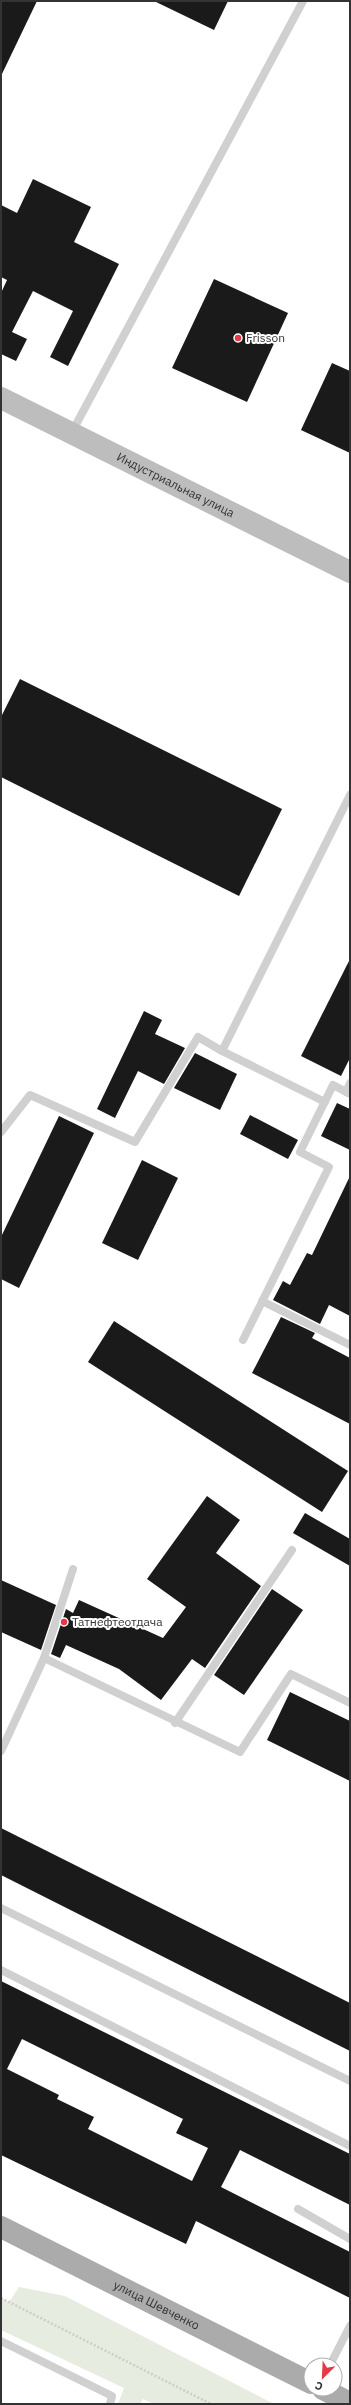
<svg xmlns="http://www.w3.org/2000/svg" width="351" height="2405" viewBox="0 0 351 2405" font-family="'IBM Plex Sans',sans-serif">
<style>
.green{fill:#e6ecdf}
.building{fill:#1a1a1a;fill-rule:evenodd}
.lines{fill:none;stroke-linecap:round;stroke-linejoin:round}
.path{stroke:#cdcdcd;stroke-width:2.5;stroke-dasharray:2 2;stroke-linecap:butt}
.lane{stroke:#d0d0d0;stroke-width:8}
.secondary{stroke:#bdbdbd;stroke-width:22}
.primary{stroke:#ababab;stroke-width:22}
.poi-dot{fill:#e63946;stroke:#fff;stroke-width:1.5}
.labels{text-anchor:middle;stroke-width:4;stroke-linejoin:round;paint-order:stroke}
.poi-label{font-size:12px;fill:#333;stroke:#fff;text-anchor:start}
.street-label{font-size:12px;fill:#333;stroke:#fff}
</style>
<rect width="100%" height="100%" fill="#fff"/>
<polygon class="green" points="19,2287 65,2296 274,2404 154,2404 143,2399 140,2404 118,2404 124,2388 1,2330 1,2298 9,2302"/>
<g class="building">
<polygon points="1,1 37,1 1,76"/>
<polygon points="154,1 228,1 214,30"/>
<polygon points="33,179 91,207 74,242 119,264 68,366 50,357 73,311 33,291 12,332 27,339 16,361 1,354 1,293 7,280 1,277 1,205 17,213"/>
<polygon points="214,279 288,313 247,402 172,368"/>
<polygon points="332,363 350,371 350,453 301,430"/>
<polygon points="20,679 282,809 239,896 1,777 1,717"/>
<polygon points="350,959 350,1058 341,1076 301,1056"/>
<polygon points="144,1011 162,1020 155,1034 185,1048 164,1084 138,1071 115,1118 97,1109"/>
<polygon points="195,1053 237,1074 220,1110 174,1088"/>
<polygon points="337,1103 350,1109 350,1150 321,1136"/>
<polygon points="250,1115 298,1140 288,1159 240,1134"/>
<polygon points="59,1116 94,1133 19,1288 1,1279 1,1237"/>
<polygon points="142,1160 178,1178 138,1260 102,1243"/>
<polygon points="350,1176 350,1316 329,1305 320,1324 273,1300 283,1281 290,1285 307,1253 312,1255"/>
<polygon points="281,1317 315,1333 312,1338 350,1358 350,1424 252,1373"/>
<polygon points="114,1321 348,1471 322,1512 88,1362"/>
<polygon points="207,1496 240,1520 216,1553 261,1586 205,1668 192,1659 161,1700 119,1669 66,1645 60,1658 51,1654 66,1609 73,1613 79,1600 163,1638 186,1607 147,1579"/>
<polygon points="305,1513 350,1539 350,1566 293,1533"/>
<polygon points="1,1580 56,1605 41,1650 1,1632"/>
<polygon points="272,1589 303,1610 244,1695 214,1675"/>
<polygon points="290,1692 350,1721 350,1781 267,1740"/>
<polygon points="1,1828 350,2003 350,2051 1,1875"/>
<path d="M1 1981 350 2154V2205L240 2150 221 2187 350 2252V2298L196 2221 186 2244 1 2155ZM22 2039 183 2119 176 2133 208 2148 192 2181 88 2129 94 2117 57 2099 59 2095 7 2069Z"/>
</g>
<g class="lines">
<polyline class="path" points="1,2298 211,2404"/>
<g class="lane">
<polyline points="72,432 303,1"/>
<polyline points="346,1092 350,1083"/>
<polyline points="325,1102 222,1051 350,795"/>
<polyline points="1,1132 30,1095 135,1142 198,1037 222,1051"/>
<polyline points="262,1301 350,1345"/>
<polyline points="243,1340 329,1167 300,1152 333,1085 350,1094"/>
<polyline points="44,1658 73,1569"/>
<polyline points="175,1723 292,1550"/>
<polyline points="1,1751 44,1658 240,1752 291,1674 350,1703"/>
<polyline points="1,1908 350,2081"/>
<polyline points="1,1970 350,2146"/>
<polyline points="298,2209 350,2239"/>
<polyline points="1,2341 112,2396 110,2404"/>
<polyline points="330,2365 350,2326"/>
</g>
<path class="secondary" id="s1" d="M1 398 350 572"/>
<g class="primary">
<path id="s2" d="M1 2227 311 2383"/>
<polyline points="323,2389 350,2403"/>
</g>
</g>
<g class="poi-dot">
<circle cx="238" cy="338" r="4"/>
<circle cx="64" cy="1622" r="4"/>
</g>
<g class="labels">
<g class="poi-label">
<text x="246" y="342">Frisson</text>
<text x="72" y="1626">Татнефтеотдача</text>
</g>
<g class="street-label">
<text dy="4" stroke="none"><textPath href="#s1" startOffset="195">Индустриальная улица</textPath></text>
<text dy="4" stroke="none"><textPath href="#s2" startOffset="174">улица Шевченко</textPath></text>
</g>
</g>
<rect width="351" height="2405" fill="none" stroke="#333333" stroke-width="4"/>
<g transform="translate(323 2377) rotate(204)"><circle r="19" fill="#ffffff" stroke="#adadad"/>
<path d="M0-3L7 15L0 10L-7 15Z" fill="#e63946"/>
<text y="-6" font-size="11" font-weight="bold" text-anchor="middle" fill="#333333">С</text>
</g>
</svg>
